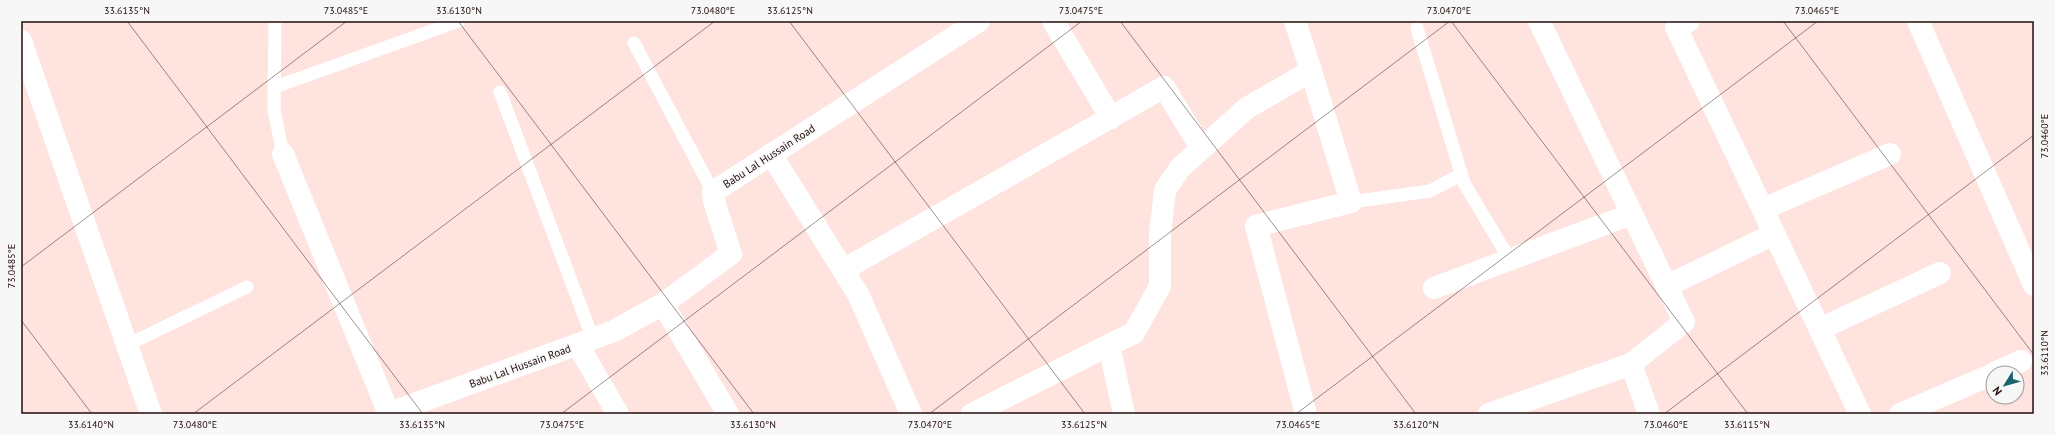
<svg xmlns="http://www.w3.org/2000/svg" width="2055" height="435" viewBox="0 0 2055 435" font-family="'PT Sans',sans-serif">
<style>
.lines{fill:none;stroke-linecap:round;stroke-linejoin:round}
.lane{stroke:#fff;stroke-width:13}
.street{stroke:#fff;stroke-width:22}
.secondary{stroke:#fff;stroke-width:22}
.ticks{fill:none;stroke:#230d0b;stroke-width:1;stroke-opacity:0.45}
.labels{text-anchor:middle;stroke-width:3.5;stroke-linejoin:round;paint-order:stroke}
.street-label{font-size:11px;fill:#230d0b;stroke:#f7f7f7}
.neatline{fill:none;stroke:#230d0b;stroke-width:1.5}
.ticks-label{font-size:10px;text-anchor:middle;fill:#230d0b}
</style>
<rect width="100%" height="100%" fill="#fee3df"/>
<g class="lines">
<g class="lane">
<polyline points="275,21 274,110 283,154"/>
<polyline points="1417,28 1464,183 1510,260"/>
<polyline points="634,43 713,192"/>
<polyline points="275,87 459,21"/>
<polyline points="500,92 593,339"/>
<polyline points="1351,202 1430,191 1462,174"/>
<polyline points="127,345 247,287"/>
</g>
<g class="street">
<polyline points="1053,21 1111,118"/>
<polyline points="21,41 151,414"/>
<polyline points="283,154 389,414"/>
<polyline points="771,154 858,294 911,414"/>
<polyline points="843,270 1164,87 1201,148"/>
<polyline points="1667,286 1774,234"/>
<polyline points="1434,288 1632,214"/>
<polyline points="663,304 728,414"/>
<polyline points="578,345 618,414"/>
<polyline points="387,414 614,331 663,304 731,254 714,201 713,192 979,21"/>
<polyline points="972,414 1109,345 1124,414"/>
<polyline points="1306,414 1256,226 1351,202 1311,71"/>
</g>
<g class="secondary">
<polyline points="1689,21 1676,27 1860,414"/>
<polyline points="1918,21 2034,285"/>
<polyline points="1763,209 1890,154"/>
<polyline points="1820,329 1940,273"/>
<polyline points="1109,345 1134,333 1160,286 1160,234 1165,190 1180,168 1247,108 1311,71 1295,21"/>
<polyline points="1631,364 1649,414"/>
<polyline points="1994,373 2021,361"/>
<polyline points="1489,414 1631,364 1684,322 1539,21"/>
<polyline points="1900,414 1993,374"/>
</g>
</g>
<path class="ticks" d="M127 21 423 414M458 21 754 414M789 21 1085 414M1120 21 1416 414M1451 21 1748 414M1783 21 2034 355M21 267 347 21M21 320 92 414M193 414 715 21M561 414 1082 21M929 414 1450 21M1296 414 1818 21M1664 414 2034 135M2032 414 2034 412"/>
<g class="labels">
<g class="street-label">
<text transform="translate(769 156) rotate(-33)" y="4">Babu Lal Hussain Road</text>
<text transform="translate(520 366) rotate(-20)" y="4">Babu Lal Hussain Road</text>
</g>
</g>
<rect width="2055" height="435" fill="none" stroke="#f7f7f7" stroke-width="44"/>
<g transform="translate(2005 385) rotate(233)"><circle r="19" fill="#f7f7f7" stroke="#a29999"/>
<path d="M0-3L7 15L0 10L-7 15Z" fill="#17646d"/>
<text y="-6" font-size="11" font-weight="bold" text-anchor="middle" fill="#230d0b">N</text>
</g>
<rect x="22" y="22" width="2011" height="391" class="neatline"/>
<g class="ticks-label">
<text x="127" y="14">33.6135°N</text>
<text x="346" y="14">73.0485°E</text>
<text x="459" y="14">33.6130°N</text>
<text x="713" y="14">73.0480°E</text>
<text x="790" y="14">33.6125°N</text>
<text x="1081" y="14">73.0475°E</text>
<text x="1449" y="14">73.0470°E</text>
<text x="1817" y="14">73.0465°E</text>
<text transform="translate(2044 136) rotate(-90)" y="4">73.0460°E</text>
<text transform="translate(11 266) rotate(-90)" y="4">73.0485°E</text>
<text transform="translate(2044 353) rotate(-90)" y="4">33.6110°N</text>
<text x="91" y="428">33.6140°N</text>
<text x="195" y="428">73.0480°E</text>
<text x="422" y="428">33.6135°N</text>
<text x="562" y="428">73.0475°E</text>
<text x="753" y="428">33.6130°N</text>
<text x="930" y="428">73.0470°E</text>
<text x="1084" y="428">33.6125°N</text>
<text x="1298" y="428">73.0465°E</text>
<text x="1416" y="428">33.6120°N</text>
<text x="1666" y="428">73.0460°E</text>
<text x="1747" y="428">33.6115°N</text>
</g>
</svg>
